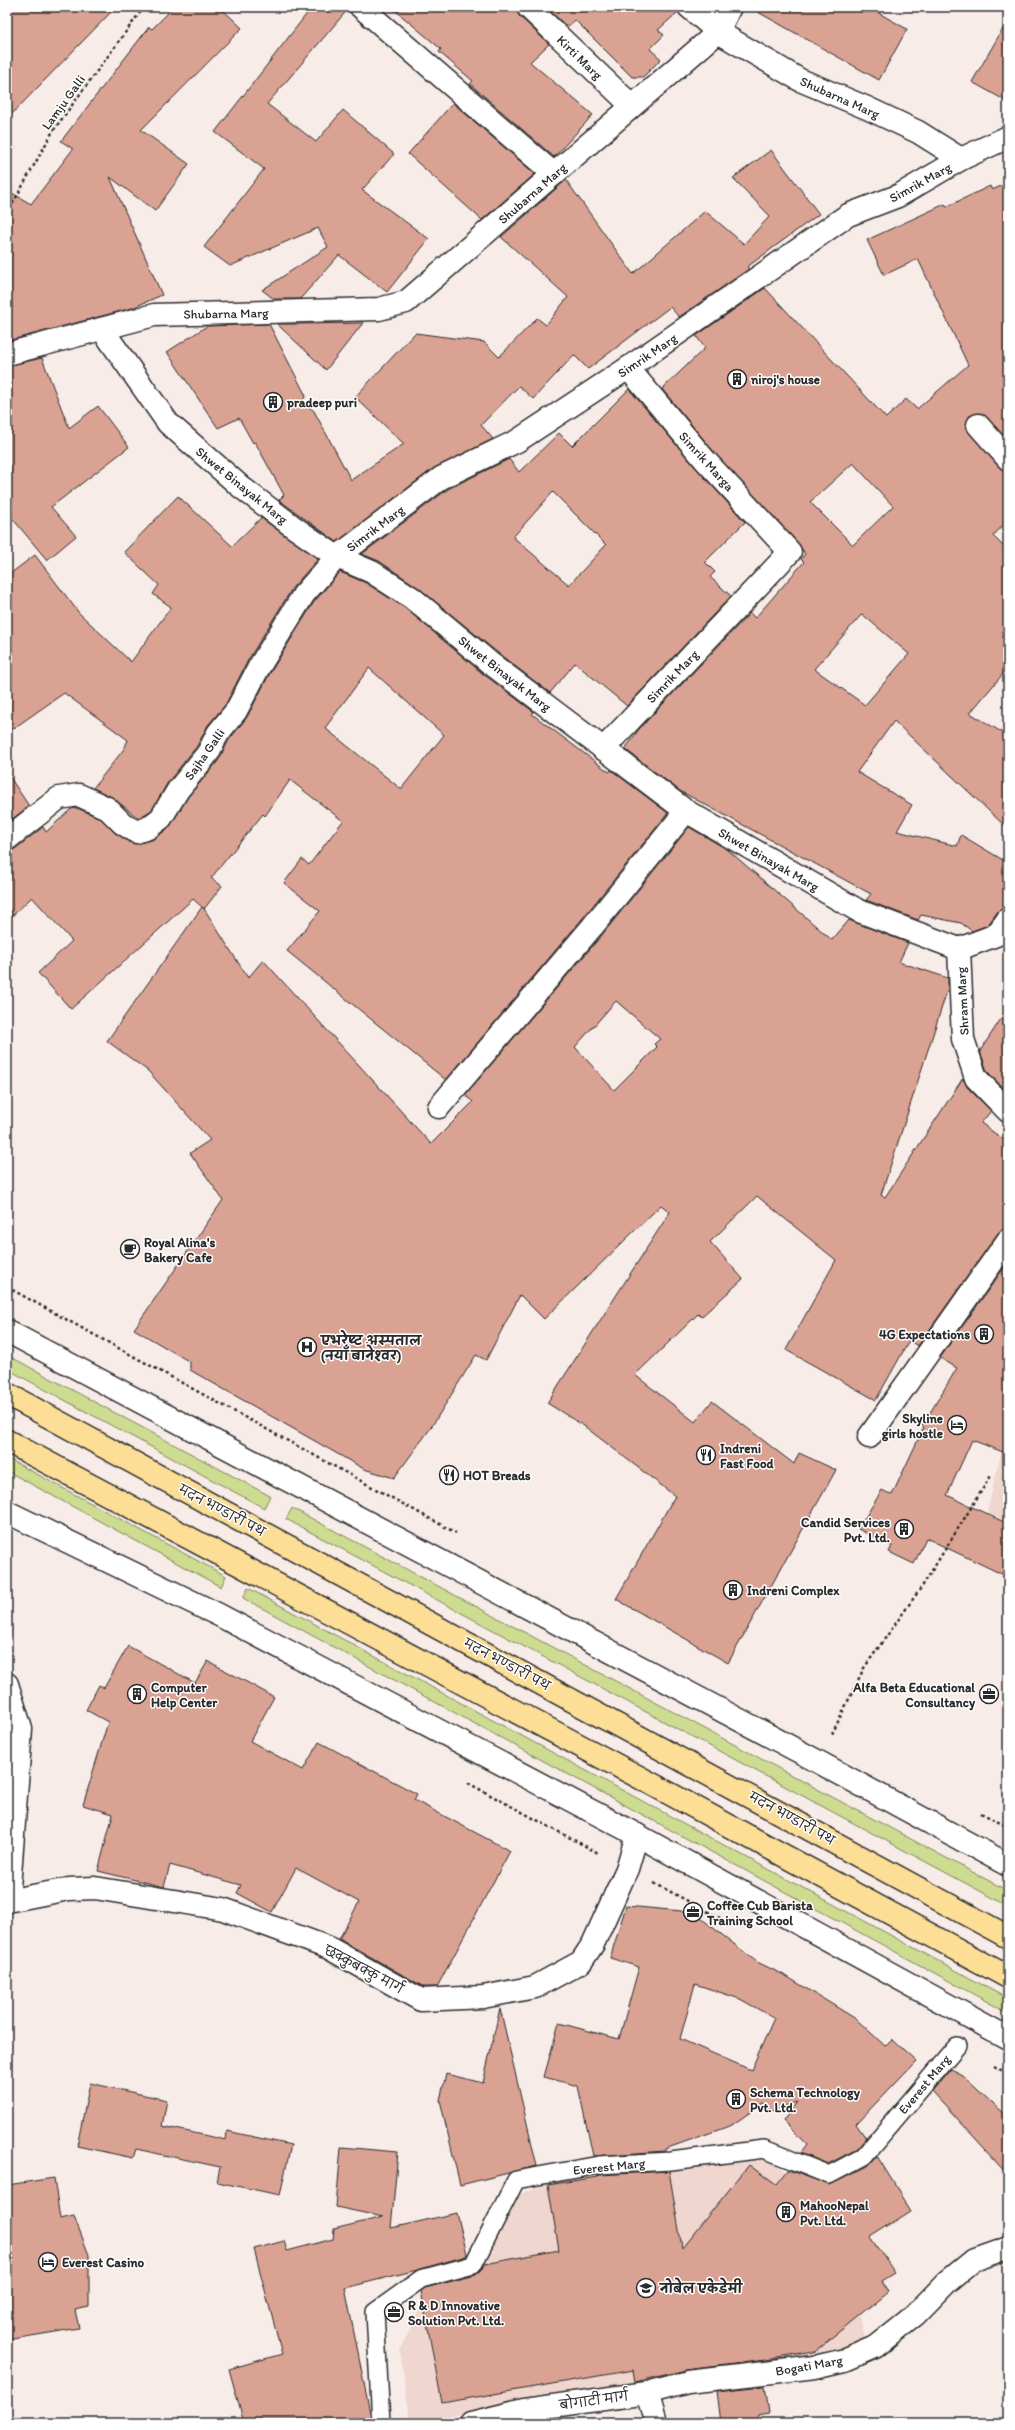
<svg xmlns="http://www.w3.org/2000/svg" width="1015" height="2430" viewBox="0 0 1015 2430" font-family="Itim,'Playpen Sans Deva',sans-serif">
<style>
.built{fill:#efd6cf}
.green{fill:#cddc90;stroke:#7c845e}
.building{fill:#daa293;stroke:#2b2b2b;fill-rule:evenodd}
.lines{fill:none;stroke-linecap:round;stroke-linejoin:round}
.lane-casing{stroke:#2b2b2b;stroke-width:20}
.street-casing{stroke:#2b2b2b;stroke-width:25}
.secondary-casing{stroke:#2b2b2b;stroke-width:25}
.highway-casing{stroke:#2b2b2b;stroke-width:25}
.path{stroke:#2b2b2b;stroke-width:2.5;stroke-dasharray:3 3;stroke-linecap:butt}
.lane{stroke:#fff;stroke-width:17}
.street{stroke:#fff;stroke-width:22}
.secondary{stroke:#fff;stroke-width:22}
.highway{stroke:#fcde96;stroke-width:22}
.labels{text-anchor:middle;stroke-width:3;stroke-linejoin:round;paint-order:stroke}
.street-label{font-size:13px;fill:#2b2b2b;stroke:#fff}
.poi-label{font-size:13px;font-weight:bold;fill:#2b2b2b;stroke:#fff;text-anchor:start}
</style>
<rect width="100%" height="100%" fill="#f8ece9"/>
<filter id="ink" filterUnits="userSpaceOnUse"><feTurbulence type="fractalNoise" baseFrequency=".025" numOctaves="2"/><feDisplacementMap in="SourceGraphic" scale="8" xChannelSelector="R" yChannelSelector="G"/><feConvolveMatrix kernelMatrix="1 2 1 2 8 2 1 2 1" color-interpolation-filters="sRGB"/></filter>
<g filter="url(#ink)">
<g class="built">
<polygon points="1008,1366 1008,1525 987,1512 1006,1432"/>
<polygon points="728,2141 769,2159 838,2214 865,2339 815,2358 573,2395 410,2423 400,2349 420,2309 513,2197 624,2154 696,2153"/>
</g>
<g class="green">
<polygon points="7,1355 270,1496 264,1508 7,1369"/>
<polygon points="7,1458 226,1576 221,1587 7,1471"/>
<polygon points="292,1508 1008,1891 1008,1906 286,1519"/>
<polygon points="248,1588 968,1977 1008,1999 1008,2013 243,1598"/>
</g>
<g class="building">
<polygon points="7,7 116,7 7,119"/>
<polygon points="174,7 220,7 242,28 141,130 189,164 155,211 110,177 162,295 132,308 7,341 7,190 31,204 73,149 61,141 149,27 152,29"/>
<polygon points="312,7 349,8 267,104 316,142 343,110 394,154 362,190 429,239 387,292 339,255 300,299 274,299 262,290 328,247 318,228 230,266 204,247 264,169 215,132"/>
<polygon points="391,7 516,7 519,16 549,44 530,62 593,115 554,157 470,84 473,81 439,52 441,49"/>
<polygon points="546,7 677,7 678,12 658,30 664,35 650,49 661,59 643,77 632,77 575,20 567,27"/>
<polygon points="749,7 868,7 907,29 879,80"/>
<polygon points="1008,20 1008,102 972,82"/>
<polygon points="453,103 535,174 482,220 408,154"/>
<polygon points="771,150 819,214 747,267 749,269 679,317 670,307 588,369 574,355 533,399 519,386 481,425 493,439 434,468 337,542 279,500 284,495 255,442 253,443 239,418 218,428 167,352 207,326 269,324 306,396 302,401 314,411 351,480 404,444 355,397 415,333 484,342 499,357 537,318 546,325 568,297 501,237 566,180 633,274 705,211 744,244 770,216 733,178"/>
<path d="M1008 183V440L982 413 969 416 966 427 999 467 1008 471V520L993 536 1008 551V668L970 713 1008 736V829L894 721 857 772 912 805 897 831 957 846 961 835 1008 863V907L998 911 988 925 972 931 961 923 921 915 918 920 866 900 871 894 680 791 625 749 639 729 750 613 755 618 804 562 801 559 805 554 799 544 714 452 662 389 705 348 696 336 765 288 886 418 906 399 917 409 968 365 918 259 884 275 867 240 945 204 946 207 990 186 992 190ZM853 463 893 506 853 545 810 502ZM862 614 909 654 865 705 814 669Z"/>
<polygon points="363,323 326,370 277,324 298,324"/>
<polygon points="42,358 69,428 98,406 129,447 51,507 76,536 47,560 7,512 7,366"/>
<path d="M629 389 696 468 745 522 705 562 715 572 710 577 731 596 627 706 575 663 550 693 498 653 419 588 379 561 362 554 448 489 509 459 519 472 559 433 572 446ZM553 492 606 545 569 585 513 537Z"/>
<polygon points="178,496 232,546 261,518 318,559 293,587 248,660 226,704 208,725 197,746 168,782 152,810 138,818 112,797 93,788 124,749 128,740 64,693 7,733 7,576 35,555 79,613 131,662 171,607 153,594 159,585 124,552"/>
<path d="M340 572 366 583 405 608 482 673 534 712 532 714 609 772 611 770 668 813 582 919 446 1080 287 951 320 911 284 883 302 859 309 865 343 821 290 780 265 816 263 814 211 878 222 886 204 909 203 907 248 978 263 960 431 1144 473 1102 465 1095 602 935 689 827 728 850 832 940 849 920 908 943 899 962 948 978V988L881 1195 885 1197 963 1078 967 1087 991 1111 981 1123 1008 1143V1228L998 1233 918 1346 909 1341 876 1400 786 1350 836 1260 757 1196 710 1242 743 1279 701 1317 698 1314 635 1375 695 1422 712 1401 794 1464 799 1453 836 1470 728 1663 616 1599 675 1496 584 1426 547 1403 670 1212 661 1205 544 1319 520 1295 486 1360 476 1355 430 1429 394 1478 364 1469 190 1370V1362L134 1329 223 1200 190 1153 210 1140 148 1071 107 1041 202 907 193 899 71 1009 38 973 72 941 32 897 7 921V851L15 849 43 827 46 832 71 809 77 808 100 818 115 833 134 844 152 840 169 828 188 797 218 761 229 740 247 717 270 673 314 602ZM369 668 444 735 401 789 325 728ZM616 1001 660 1039 654 1044 657 1047 614 1090 575 1047Z"/>
<polygon points="7,773 29,806 7,823"/>
<polygon points="1008,1008 1008,1090 1007,1092 987,1071 980,1051"/>
<polygon points="1008,1262 1008,1454 972,1440 947,1495 1008,1524 1008,1577 926,1538 914,1564 889,1552 892,1546 858,1529 882,1490 892,1495 924,1427 922,1426 957,1368 940,1358"/>
<polygon points="128,1646 195,1683 208,1661 274,1697 250,1741 303,1770 319,1742 417,1794 414,1800 510,1851 437,1987 424,1987 339,1939 359,1902 296,1868 272,1912 237,1893 241,1885 170,1865 164,1887 98,1871 113,1814 83,1805 108,1722 86,1710 99,1685 104,1688"/>
<path d="M626 1906 693 1912 757 1962 786 1976 856 2019 885 2046 892 2039 916 2061 856 2124 866 2138 857 2149 828 2164 801 2153 807 2145 783 2121 797 2102 772 2111 763 2103 732 2125 665 2149V2151L593 2156 578 2086 544 2077 559 2023 619 2039 639 1967 610 1958ZM695 1984 740 1999 774 2018 751 2070 680 2039Z"/>
<polygon points="500,2008 537,2166 460,2185 440,2100 446,2074 483,2083"/>
<polygon points="951,2069 963,2075 1008,2117 1008,2174 932,2091"/>
<polygon points="90,2083 167,2100 162,2126 226,2140 227,2131 291,2145 280,2195 217,2182 220,2167 136,2149 133,2158 77,2146"/>
<polygon points="341,2147 398,2152 391,2228 457,2213 467,2254 466,2256 417,2270 345,2288 371,2418 343,2423 244,2423 229,2369 282,2354 254,2249 284,2241 287,2251 333,2239 334,2229 383,2217 336,2207"/>
<polygon points="877,2156 911,2211 870,2237 895,2273 882,2281 889,2291 814,2352 765,2360 686,2370 635,2382 633,2370 442,2403 421,2291 425,2288 476,2275 485,2264 559,2250 548,2185 598,2177 597,2176 600,2175 669,2171 682,2248 749,2165 776,2185 788,2170 830,2185 868,2166"/>
<polygon points="54,2178 60,2219 74,2216 89,2255 89,2307 75,2310 79,2328 7,2340 7,2185"/>
<polygon points="765,2386 769,2414 756,2416 758,2423 721,2423 717,2391"/>
</g>
<g class="lines">
<g class="lane-casing">
<polyline id="lane" points="381,2423 375,2312 421,2279 473,2265 516,2180 599,2165 671,2161 764,2149 829,2175 863,2157 957,2046"/>
</g>
<g class="street-casing">
<g id="street">
<polyline points="361,7 554,174"/>
<polyline points="528,7 632,106"/>
<polyline points="689,7 718,32 730,7"/>
<polyline points="102,329 168,423 241,487 295,528 337,557 372,572 412,598 490,663 686,811 859,911 959,949"/>
<polyline points="7,354 154,315 379,309 406,302 718,32 800,80 867,108 918,132 961,159 1008,137"/>
<polyline points="978,425 1008,459"/>
<polyline points="603,749 790,552 705,460 628,368"/>
<polyline points="7,839 59,798 79,795 107,808 122,823 136,832 148,828 161,818 178,790 208,753 218,733 236,711 259,667 304,594 337,557 441,478 517,441 628,368 848,215 898,196 961,159"/>
<polyline points="959,949 963,1039 976,1078 1008,1111"/>
<polyline points="959,949 996,935 1008,919"/>
<polyline points="439,1107 592,927 686,811"/>
<polyline points="869,1437 1008,1240"/>
<polyline points="7,1684 21,1729 8,1901"/>
<polyline points="7,1901 69,1889 95,1888 223,1909 329,1948 421,2000 483,1997 535,1987 581,1962 593,1944 627,1869 637,1835"/>
<polyline points="647,2393 656,2423"/>
<polyline points="471,2423 524,2410 647,2393 688,2382 815,2367 845,2360 875,2347 915,2315 947,2282 974,2260 1008,2248"/>
</g>
</g>
<g class="secondary-casing">
<g id="secondary">
<polyline points="7,1331 815,1760 1008,1865"/>
<polyline points="7,1512 219,1615 637,1835 1008,2038"/>
</g>
</g>
<g class="highway-casing">
<g id="highway">
<polyline points="7,1394 1008,1937"/>
<polyline points="7,1441 650,1783 1008,1977"/>
</g>
</g>
<g class="path">
<polyline points="7,214 53,131 144,7"/>
<polyline points="7,1287 456,1533"/>
<polyline points="832,1734 864,1668 923,1585 992,1474"/>
<polyline points="468,1783 600,1854"/>
<polyline points="981,1813 1008,1827"/>
<polyline points="654,1883 733,1925"/>
<polyline points="994,2067 1008,2075"/>
</g>
<use href="#lane" class="lane"/>
<use href="#street" class="street"/>
<use href="#secondary" class="secondary"/>
<use href="#highway" class="highway"/>
</g>
</g>
<defs>
<g id="building-ring" transform="scale(1)"><circle r="9.5" fill="#fff" stroke="#2b2b2b" stroke-width="1.5"/><path d="M-4-6H4V6H1V3H-1V6H-4ZM-2.5-4.3h1.7v1.8h-1.7ZM.8-4.3h1.7v1.8H.8ZM-2.5-1h1.7V.8h-1.7ZM.8-1h1.7V.8H.8Z" fill="#2b2b2b"/></g>
<g id="cafe-ring" transform="scale(1)"><circle r="9.5" fill="#fff" stroke="#2b2b2b" stroke-width="1.5"/><path d="M-5.5-4.5H6V0H3Q3 3.5 0 3.5H-2.5Q-5.5 3.5-5.5 0ZM3-3.2v2h1.7v-2ZM-6 4.5H4V6H-6Z" fill="#2b2b2b"/></g>
<g id="hospital-ring" transform="scale(1)"><circle r="9.5" fill="#fff" stroke="#2b2b2b" stroke-width="1.5"/><path d="M-5-5h3v3.5h4V-5h3V5h-3V1.5h-4V5h-3Z" fill="#2b2b2b"/></g>
<g id="hotel-ring" transform="scale(1)"><circle r="9.5" fill="#fff" stroke="#2b2b2b" stroke-width="1.5"/><path d="M-6-4.5h1.5V1H6V5H4.5V3h-9V5H-6ZM-4 0a1.8 1.8 0 1 1 3.6 0ZM.5 0V-2.5h3Q6-2.5 6 0Z" fill="#2b2b2b"/></g>
<g id="restaurant-ring" transform="scale(1)"><circle r="9.5" fill="#fff" stroke="#2b2b2b" stroke-width="1.5"/><path d="M-5-6h1v4h1v-4h1v4h1v-4h1v5L-1.5 .5V6h-2V.5L-5-1ZM5-6V6H3V1.5H1.5Q1.5-4 5-6Z" fill="#2b2b2b"/></g>
<g id="office-ring" transform="scale(1)"><circle r="9.5" fill="#fff" stroke="#2b2b2b" stroke-width="1.5"/><path d="M-6-3h4V-5.5h4V-3h4V5H-6ZM-1-4.5V-3h2v-1.5ZM-6 0V1H6V0Z" fill="#2b2b2b"/></g>
<g id="school-ring" transform="scale(1)"><circle r="9.5" fill="#fff" stroke="#2b2b2b" stroke-width="1.5"/><path d="M0-5L7-2L0 1L-7-2ZM-4 1L0 2.5L4 1V4Q0 6-4 4Z" fill="#2b2b2b"/></g>
</defs>
<g fill-rule="evenodd">
<use href="#building-ring" x="737" y="379"/>
<use href="#building-ring" x="273" y="402"/>
<use href="#cafe-ring" x="130" y="1249"/>
<use href="#building-ring" x="984" y="1334"/>
<use href="#hospital-ring" x="307" y="1347"/>
<use href="#hotel-ring" x="957" y="1425"/>
<use href="#restaurant-ring" x="706" y="1455"/>
<use href="#restaurant-ring" x="449" y="1475"/>
<use href="#building-ring" x="904" y="1529"/>
<use href="#building-ring" x="733" y="1590"/>
<use href="#building-ring" x="137" y="1694"/>
<use href="#office-ring" x="989" y="1694"/>
<use href="#office-ring" x="693" y="1912"/>
<use href="#building-ring" x="736" y="2099"/>
<use href="#building-ring" x="786" y="2212"/>
<use href="#hotel-ring" x="48" y="2262"/>
<use href="#school-ring" x="646" y="2288"/>
<use href="#office-ring" x="394" y="2312"/>
</g>
<g class="labels">
<g class="street-label">
<text transform="translate(580 57) rotate(44)" y="5">Kirti Marg</text>
<text transform="translate(840 97) rotate(24)" y="5">Shubarna Marg</text>
<text transform="translate(63 102) rotate(-54)" y="5">Lamju Galli</text>
<text transform="translate(920 182) rotate(-29)" y="5">Simrik Marg</text>
<text transform="translate(532 193) rotate(-41)" y="5">Shubarna Marg</text>
<text transform="translate(226 313) rotate(-1)" y="5">Shubarna Marg</text>
<text transform="translate(647 355) rotate(-34)" y="5">Simrik Marg</text>
<text transform="translate(707 461) rotate(48)" y="5">Simrik Marga</text>
<text transform="translate(242 485) rotate(39)" y="5">Shwet Binayak Marg</text>
<text transform="translate(375 528) rotate(-37)" y="5">Simrik Marg</text>
<text transform="translate(505 673) rotate(38)" y="5">Shwet Binayak Marg</text>
<text transform="translate(672 676) rotate(-46)" y="5">Simrik Marg</text>
<text transform="translate(204 754) rotate(-55)" y="5">Sajha Galli</text>
<text transform="translate(769 859) rotate(30)" y="5">Shwet Binayak Marg</text>
<text transform="translate(962 1001) rotate(-93)" y="5">Shram Marg</text>
<text transform="translate(222 1510) rotate(28)" y="5">मदन भण्डारी पथ</text>
<text transform="translate(507 1664) rotate(28)" y="5">मदन भण्डारी पथ</text>
<text transform="translate(792 1818) rotate(29)" y="5">मदन भण्डारी पथ</text>
<text transform="translate(364 1969) rotate(28)" y="5">छक्कुबक्कु मार्ग</text>
<text transform="translate(924 2084) rotate(-50)" y="5">Everest Marg</text>
<text transform="translate(609 2166) rotate(-6)" y="5">Everest Marg</text>
<text transform="translate(809 2365) rotate(-10)" y="5">Bogati Marg</text>
<text transform="translate(594 2400) rotate(-8)" y="5">बोगाटी मार्ग</text>
</g>
<g class="poi-label">
<text x="751" y="384">niroj's house</text>
<text x="287" y="407">pradeep puri</text>
<text x="144" y="1247">Royal Alina's<tspan x="144" dy="15">Bakery Cafe</tspan></text>
<text x="970" y="1339" text-anchor="end">4G Expectations</text>
<text x="321" y="1345">एभरेष्ट अस्पताल<tspan x="321" dy="15">(नयाँ बानेश्वर)</tspan></text>
<text x="943" y="1423" text-anchor="end">Skyline<tspan x="943" dy="15">girls hostle</tspan></text>
<text x="720" y="1453">Indreni<tspan x="720" dy="15">Fast Food</tspan></text>
<text x="463" y="1480">HOT Breads</text>
<text x="890" y="1527" text-anchor="end">Candid Services<tspan x="890" dy="15">Pvt. Ltd.</tspan></text>
<text x="747" y="1595">Indreni Complex</text>
<text x="151" y="1692">Computer<tspan x="151" dy="15">Help Center</tspan></text>
<text x="975" y="1692" text-anchor="end">Alfa Beta Educational<tspan x="975" dy="15">Consultancy</tspan></text>
<text x="707" y="1910">Coffee Cub Barista<tspan x="707" dy="15">Training School</tspan></text>
<text x="750" y="2097">Schema Technology<tspan x="750" dy="15">Pvt. Ltd.</tspan></text>
<text x="800" y="2210">MahooNepal<tspan x="800" dy="15">Pvt. Ltd.</tspan></text>
<text x="62" y="2267">Everest Casino</text>
<text x="660" y="2293">नोबेल एकेडेमी</text>
<text x="408" y="2310">R &amp; D Innovative<tspan x="408" dy="15">Solution Pvt. Ltd.</tspan></text>
</g>
</g>
<rect width="1015" height="2430" fill="none" stroke="#fff" stroke-width="24"/>
<rect x="12" y="12" width="991" height="2406" fill="none" stroke="#2b2b2b" stroke-width="1.5" filter="url(#ink)"/>
</svg>
